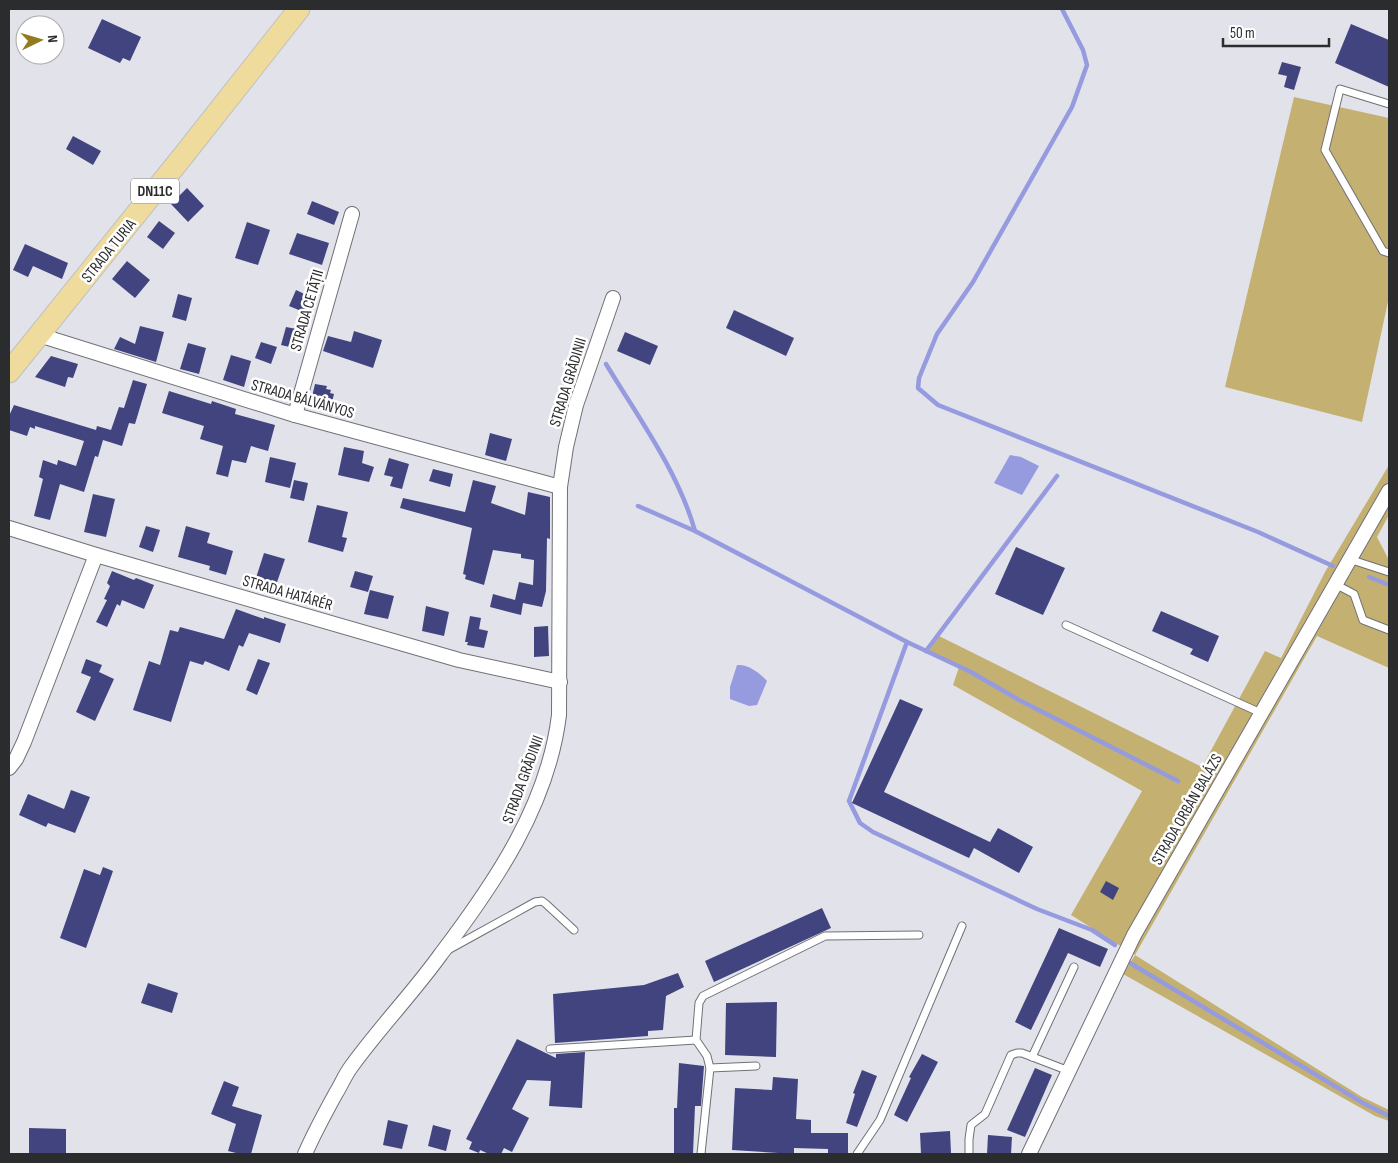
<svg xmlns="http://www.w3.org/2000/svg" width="1398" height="1163" viewBox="0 0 1398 1163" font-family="'Sofia Sans Condensed',sans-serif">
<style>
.green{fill:#c4b171}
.water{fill:#959bde}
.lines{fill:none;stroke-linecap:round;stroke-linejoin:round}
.stream{stroke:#959bde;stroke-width:4.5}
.building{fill:#424480}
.service-casing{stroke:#707177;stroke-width:9}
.minor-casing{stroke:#707177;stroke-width:16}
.primary-casing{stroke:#bfc0c0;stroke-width:23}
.service{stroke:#fff;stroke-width:7}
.minor{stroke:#fff;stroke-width:14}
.primary{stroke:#efdc9d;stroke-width:21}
.labels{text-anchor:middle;stroke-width:5;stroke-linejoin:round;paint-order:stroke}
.shield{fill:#fff;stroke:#6b6b6d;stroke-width:1}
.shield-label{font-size:15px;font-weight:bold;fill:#2b2c2e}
.street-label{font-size:16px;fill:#2b2c2e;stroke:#fff}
</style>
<rect width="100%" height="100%" fill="#e2e3ea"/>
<g class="green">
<polygon points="1294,97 1389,118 1389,297 1362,422 1225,387"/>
<polygon points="1389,465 1389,515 1377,537 1389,560 1389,668 1317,636 1135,955 1362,1097 1389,1110 1389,1121 1375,1116 1123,974 1135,955 1071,915 1142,791 953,685 959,667 927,653 939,636 1202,767 1265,651 1281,658 1325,572"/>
</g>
<g class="water">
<polygon points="1010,455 1021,457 1039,466 1022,495 994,483"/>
<path d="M737 665C748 664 760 673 767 681L757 705 749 706 730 699V687Z"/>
</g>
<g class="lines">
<g class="stream">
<polyline points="1062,9 1083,50 1087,65 1072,107 973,282 937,334 919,378 918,388 938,405 1258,532 1333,566"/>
<path d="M606 364C638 417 678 471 695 531"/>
<polyline points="638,506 695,531 907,642 849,801 860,823 873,832 1037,909 1092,930 1115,945"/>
<polyline points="1369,577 1389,585"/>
<polyline points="907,642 971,672 1019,700 1178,781"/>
<polyline points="926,651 1057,476"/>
<polyline points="1130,963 1363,1103 1389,1116"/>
</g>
</g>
<g class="building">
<polygon points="102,19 141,37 130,61 123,58 120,63 88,48"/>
<polygon points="1351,24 1389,40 1389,87 1335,63"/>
<polygon points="1282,62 1301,67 1294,90 1284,87 1287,76 1278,74"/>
<polygon points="73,136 101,151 93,165 66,149"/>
<polygon points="187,188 204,206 188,222 171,204"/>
<polygon points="312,201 339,212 334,225 307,214"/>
<polygon points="159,221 175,233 163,249 147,237"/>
<polygon points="247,222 270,230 258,265 235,258"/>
<polygon points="297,233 329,243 322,265 289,254"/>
<polygon points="25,244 68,263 62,279 33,266 28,277 13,270"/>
<polygon points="127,261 150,280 135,298 112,279"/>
<polygon points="296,290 313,298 306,313 289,306"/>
<polygon points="178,294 192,298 186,321 172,317"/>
<polygon points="734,310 794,338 786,356 726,328"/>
<polygon points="140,326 164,332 156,362 114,349 120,337 135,344"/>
<polygon points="286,327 302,330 298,349 281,345"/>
<polygon points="354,331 382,340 373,368 323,351 328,336 351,342"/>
<polygon points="625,332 658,346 650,365 617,351"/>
<polygon points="261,342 277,347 271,364 255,358"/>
<polygon points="188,343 206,348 199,374 180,369"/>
<polygon points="231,355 251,361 244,387 223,380"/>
<polygon points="51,356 78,364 73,378 68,377 65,387 35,377"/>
<polygon points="133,380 147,384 135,424 129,423 122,446 103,440 98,457 95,456 84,492 60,484 50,520 34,516 43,479 39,477 43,460 57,465 58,460 76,466 84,441 35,426 35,429 30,427 27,436 9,430 9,416 14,405 96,430 97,426 111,430 119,407 124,408"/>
<polygon points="315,384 327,386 326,389 331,390 330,393 334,394 330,410 310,405"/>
<polygon points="169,391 211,404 212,401 236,409 235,414 275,425 268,451 251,446 246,463 232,460 228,477 216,474 223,446 200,439 204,426 162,413"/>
<polygon points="490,433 512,439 506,461 485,455"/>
<polygon points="344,447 364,451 362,463 374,467 369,482 338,475"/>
<polygon points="270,457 296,463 290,488 265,482"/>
<polygon points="389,458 409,464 402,489 390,486 393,477 384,475"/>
<polygon points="433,469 453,474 450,487 429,481"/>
<polygon points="294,480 308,483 304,501 290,498"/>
<polygon points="473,480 496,486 491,503 525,515 528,492 550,497 550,539 547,538 546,591 542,607 523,603 521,615 490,607 493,594 515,600 519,582 533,585 534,560 521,558 521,554 493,550 484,585 465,579 466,575 463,574 472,528 400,508 403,498 465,512"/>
<polygon points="93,494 115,499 106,537 84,532"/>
<polygon points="317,505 348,512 342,537 347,538 343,552 308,542"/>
<polygon points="146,526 160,530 153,552 139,547"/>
<polygon points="186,526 210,533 207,543 233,551 226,575 209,570 210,566 178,557"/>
<polygon points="1016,547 1065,568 1043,615 995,594"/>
<polygon points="264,553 285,559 275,588 255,581"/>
<polygon points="112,571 134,580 136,578 154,585 144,609 122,600 120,606 117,604 107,627 96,622 107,600 104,599 110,586 107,583"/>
<polygon points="355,571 373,576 368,592 350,587"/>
<polygon points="370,590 394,596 388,619 364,614"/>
<polygon points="426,606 449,612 444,636 422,631"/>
<polygon points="236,609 264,619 264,617 286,624 280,643 249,633 243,647 239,645 229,671 205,661 203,665 190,661 171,722 133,710 149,661 160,665 170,630 178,632 180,627 224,639"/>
<polygon points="1161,611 1219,636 1208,662 1190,654 1193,649 1152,631"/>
<polygon points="470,616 481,618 479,629 488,631 484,648 467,645 468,642 465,642"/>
<polygon points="548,626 549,656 534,657 534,627"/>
<polygon points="86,659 102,665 99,672 114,679 95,721 76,712 91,677 81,673"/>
<polygon points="258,659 270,663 257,695 246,690"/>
<polygon points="900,699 923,709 884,792 990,842 998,828 1033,847 1019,873 974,848 969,858 852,803"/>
<polygon points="71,790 90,797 75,833 48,823 46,827 19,815 28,794 64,809"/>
<polygon points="103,867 113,871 86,948 60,938 84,869 100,875"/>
<polygon points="1106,881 1119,888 1113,900 1100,892"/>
<polygon points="822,908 831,928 714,982 705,961"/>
<polygon points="1059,928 1108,949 1100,967 1068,953 1031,1030 1015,1022"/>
<polygon points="678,973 684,987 666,996 663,1030 648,1031 648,1036 555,1043 553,994 644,985"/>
<polygon points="148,983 178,993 172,1013 141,1003"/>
<polygon points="777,1002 776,1057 725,1055 726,1003"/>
<polygon points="517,1039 556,1058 556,1054 585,1052 582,1108 549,1106 551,1081 527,1080 512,1109 529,1118 512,1152 504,1148 501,1154 489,1154 480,1150 479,1153 469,1149 472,1142 466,1139"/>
<polygon points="922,1054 938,1062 907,1122 894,1115 911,1078 909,1077"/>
<polygon points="679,1063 704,1066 701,1106 695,1106 693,1154 674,1154 674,1108 677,1108"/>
<polygon points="1035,1068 1052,1075 1025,1137 1007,1130"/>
<polygon points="862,1070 877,1076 857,1127 846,1123 855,1094 853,1093"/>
<polygon points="773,1077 798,1079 796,1119 811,1120 811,1133 848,1133 848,1154 828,1154 828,1149 794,1148 794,1154 732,1150 735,1088 772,1090"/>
<polygon points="224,1081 239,1087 232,1106 262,1115 251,1154 240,1154 228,1151 236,1124 211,1114"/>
<polygon points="388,1120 408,1125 402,1149 383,1145"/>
<polygon points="433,1125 451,1130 446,1151 428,1146"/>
<polygon points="29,1128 66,1129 66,1154 29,1154"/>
<polygon points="950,1131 951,1153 921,1154 920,1133"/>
<polygon points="988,1135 1012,1137 1011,1154 987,1154"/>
</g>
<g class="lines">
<g class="service-casing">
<g id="service">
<polyline points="1389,104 1340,89 1325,150 1383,251 1389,253"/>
<polyline points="1349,559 1389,572"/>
<polyline points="1335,584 1354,594 1363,620 1389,630"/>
<polyline points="1066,625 1261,713"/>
<polyline points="448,950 535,902 542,901 546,904 574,930"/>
<polyline points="550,1049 696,1040"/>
<polyline points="1032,1057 1074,967"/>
<polyline points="710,1068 756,1066"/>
<polyline points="701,1154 710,1068 707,1056 696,1040 699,1003 703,996 825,936 919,935"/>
<polyline points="857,1154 880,1120 962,926"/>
<polyline points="969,1154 969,1139 971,1125 985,1114 1011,1055 1017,1053 1022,1053 1069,1071"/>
</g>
</g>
<g class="minor-casing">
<g id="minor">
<polyline points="39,335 295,415 560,487"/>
<polyline points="295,415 352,214"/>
<polyline points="9,528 96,555 459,660 560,682"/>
<polyline points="9,768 16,759 24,742 96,555"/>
<path d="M305 1154C314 1133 325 1113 336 1093 341 1085 345 1075 351 1067 379 1028 413 993 441 954 495 883 548 805 559 715L560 487 566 447 576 405 613 298"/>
<polyline points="1029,1154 1134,935 1389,491"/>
</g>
</g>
<g class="primary-casing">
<polyline id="primary" points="9,372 183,156 299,9"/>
</g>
<use href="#service" class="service"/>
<use href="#minor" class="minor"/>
<use href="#primary" class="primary"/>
</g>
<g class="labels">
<rect class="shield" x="131" y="178.5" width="48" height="25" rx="4"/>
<g class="shield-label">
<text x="155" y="196">DN11C</text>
</g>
<g class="street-label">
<text transform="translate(108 250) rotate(-51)" y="6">STRADA TURIA</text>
<text transform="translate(306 310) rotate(-74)" y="6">STRADA CETĂȚII</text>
<text transform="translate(567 382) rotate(-73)" y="6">STRADA GRĂDINII</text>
<text transform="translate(303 398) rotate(16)" y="6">STRADA BÁLVÁNYOS</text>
<text transform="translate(288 592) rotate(16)" y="6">STRADA HATÁRÉR</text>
<text transform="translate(522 779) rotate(-70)" y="6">STRADA GRĂDINII</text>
<text transform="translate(1186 809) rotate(-60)" y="6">STRADA ORBÁN BALÁZS</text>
</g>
</g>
<rect width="1398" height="1163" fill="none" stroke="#2b2c2e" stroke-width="20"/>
<g transform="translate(40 40) rotate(85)"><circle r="24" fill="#ffffff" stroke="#aaabab"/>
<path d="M0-4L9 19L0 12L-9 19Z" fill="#927a21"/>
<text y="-8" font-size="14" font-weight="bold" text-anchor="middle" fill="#2b2c2e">N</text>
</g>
<path d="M1223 38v8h106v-8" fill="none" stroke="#2b2c2e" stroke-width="2.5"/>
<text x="1230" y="38" font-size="15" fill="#2b2c2e" stroke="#ffffff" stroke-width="4" paint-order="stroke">50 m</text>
</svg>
